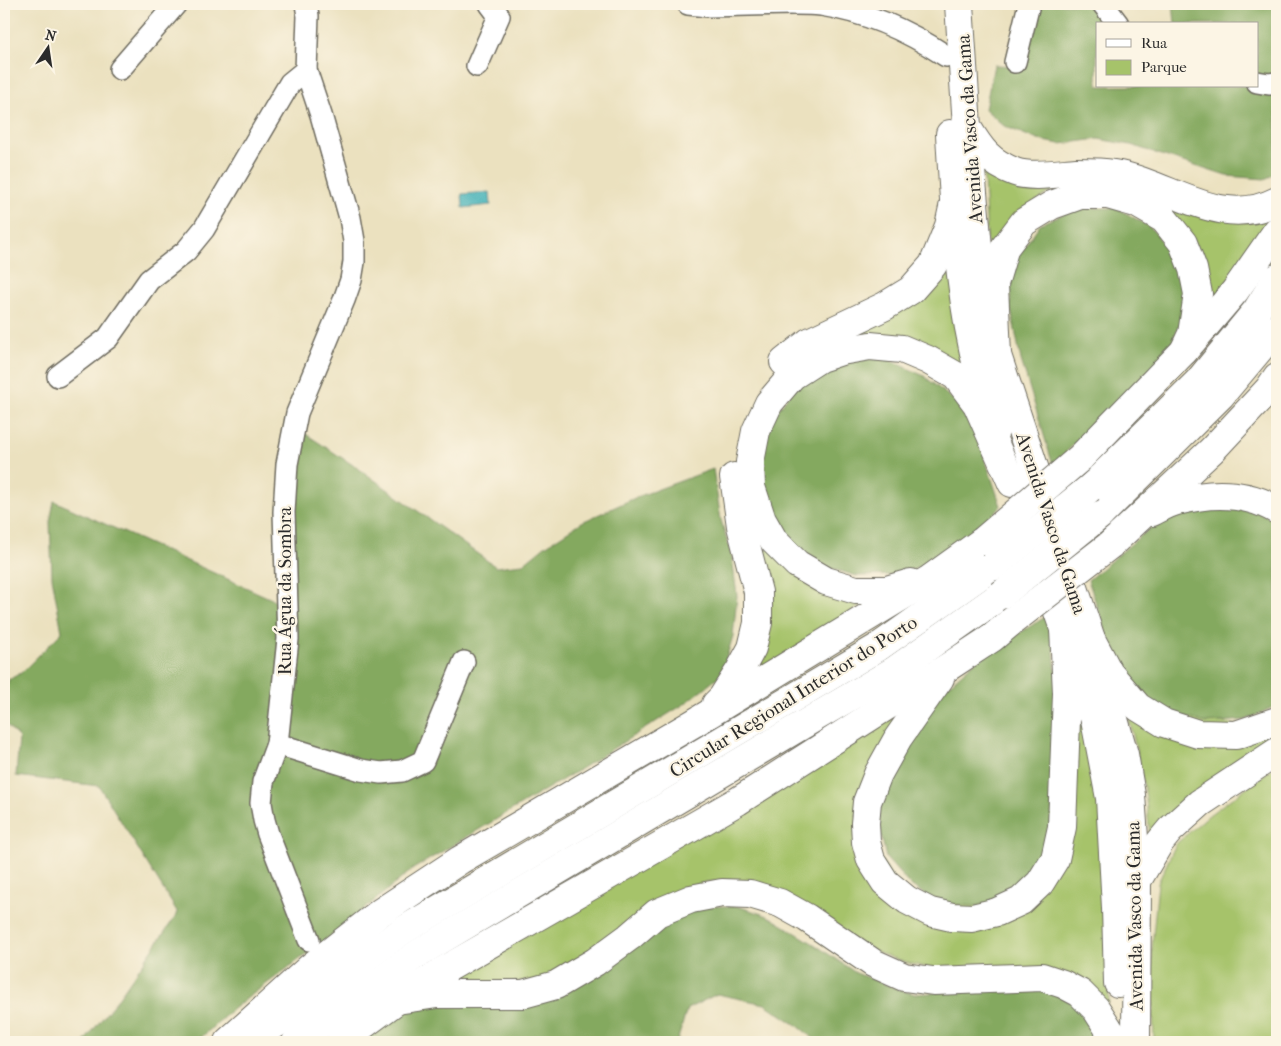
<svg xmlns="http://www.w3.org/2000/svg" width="1281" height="1046" viewBox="0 0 1281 1046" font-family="'IM FELL French Canon',serif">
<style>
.green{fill:#a6c36a;stroke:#68774a}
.forest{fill:#84a95e;stroke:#586a44}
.water{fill:#40b0b7;stroke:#366e71}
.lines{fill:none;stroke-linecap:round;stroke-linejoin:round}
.minor-casing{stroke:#6e6b5f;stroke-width:24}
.major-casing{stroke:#6e6b5f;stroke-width:30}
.highway-casing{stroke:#6e6b5f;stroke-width:30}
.minor{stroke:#fff;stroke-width:21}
.major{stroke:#fff;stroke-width:28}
.highway{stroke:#fff;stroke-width:28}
.highway-bridge-casing{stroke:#6e6b5f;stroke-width:30;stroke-linecap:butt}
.highway-bridge{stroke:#fff;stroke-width:28}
.labels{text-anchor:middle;stroke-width:4.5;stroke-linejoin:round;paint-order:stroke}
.street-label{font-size:19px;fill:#2b2b2b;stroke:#fcf5e5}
</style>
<rect width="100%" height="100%" fill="#fcf5e5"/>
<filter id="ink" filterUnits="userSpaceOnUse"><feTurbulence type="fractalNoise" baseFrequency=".02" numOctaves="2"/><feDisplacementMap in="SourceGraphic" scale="10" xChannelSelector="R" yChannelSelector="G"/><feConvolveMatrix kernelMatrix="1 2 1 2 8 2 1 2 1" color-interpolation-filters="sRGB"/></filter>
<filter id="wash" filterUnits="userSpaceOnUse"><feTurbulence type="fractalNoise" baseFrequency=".0096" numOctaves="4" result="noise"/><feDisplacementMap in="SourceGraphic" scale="20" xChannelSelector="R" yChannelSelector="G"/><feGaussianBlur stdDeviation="1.12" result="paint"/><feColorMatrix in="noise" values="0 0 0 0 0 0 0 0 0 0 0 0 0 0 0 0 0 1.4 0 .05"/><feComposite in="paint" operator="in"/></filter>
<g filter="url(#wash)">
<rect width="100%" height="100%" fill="#ebe1bf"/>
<g class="green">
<polygon points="983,159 1277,215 1207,311 1194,247 1090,186 1055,189 1018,212 988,257"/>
<polygon points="949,254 971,377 851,338"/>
<polygon points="755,526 876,596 745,680"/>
<polygon points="1079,697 1101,787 1109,1002 1105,1006 907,963 879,953 738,880 705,882 672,894 592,955 543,980 445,985 908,703 856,815 912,913"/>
<polygon points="1124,701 1277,734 1237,761 1219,774 1150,834 1145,792 1133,735"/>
<polygon points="1277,765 1277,1042 1154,1042 1152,947 1158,883 1176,844 1209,815"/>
</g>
<g class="forest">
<polygon points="1039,4 1097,4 1111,24 1097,24 1097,86 1257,86 1257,24 1175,24 1173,4 1276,4 1277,173 1265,179 1226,176 1131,145 1098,139 1060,144 1038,140 1004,126 985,109 994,65 1020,66"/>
<polygon points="1077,208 1117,208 1150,227 1172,253 1185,286 1182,318 1170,350 1053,465 1021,360 1010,305 1012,265 1040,224"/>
<polygon points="884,357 924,376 956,402 979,441 1001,506 977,531 929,563 899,575 857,576 826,567 794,545 776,520 762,489 762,449 773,417 796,385 835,362"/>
<polygon points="286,421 362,471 496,567 523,564 545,546 582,522 637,497 713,469 721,520 732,557 737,596 733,636 721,675 686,703 577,771 413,869 335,933 234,1008 196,1042 84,1042 119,997 178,913 99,786 16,776 19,738 4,722 4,684 9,682 8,680 21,673 62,632 52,577 50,522 54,501 283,604"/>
<polygon points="1232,502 1277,520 1277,705 1246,720 1206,723 1167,712 1136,692 1117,664 1088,580 1160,520 1194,505"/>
<polygon points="1047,616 1054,651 1057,686 1050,844 1031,877 1007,896 975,906 938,903 909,884 886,858 879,824 881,794 909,740 943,690 979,658"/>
<polygon points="737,906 768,916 814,944 856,973 900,990 915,994 1011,988 1031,984 1083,1006 1101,1042 818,1042 798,1026 765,1004 717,994 687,1009 677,1042 350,1042 407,1001 525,1004 678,907"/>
</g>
<polygon class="water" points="490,192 491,205 463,208 462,194"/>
</g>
<g filter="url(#ink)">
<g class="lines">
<g class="minor-casing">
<g id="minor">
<polyline points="306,4 308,16 306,70 321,115 350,218 354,241 354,262 351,280 344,300 297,413 287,464 284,512 288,639 277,744 263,782 261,803 264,820 268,834 309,940"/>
<polyline points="688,4 708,6 793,4"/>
<path d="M794 4C803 4 812 4 821 5 867 12 908 31 946 56"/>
<polyline points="1103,4 1118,24"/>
<polyline points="1015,62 1029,4"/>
<polyline points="477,66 499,16 490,4"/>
<polyline points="120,69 176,4"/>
<polyline points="1257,82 1269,84 1277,83"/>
<polyline points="58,376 108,338 149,280 186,251 204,229 290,83 306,70"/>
<polyline points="277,744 361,770 381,773 402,771 423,761 464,662"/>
</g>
</g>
<g class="major-casing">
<g id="major">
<polyline points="959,4 967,127 982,291 987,325 1091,639 1124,754 1131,795 1137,881 1136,1042"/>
<path d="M950 134C954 205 958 278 973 348 978 375 988 402 996 429"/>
<polyline points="1033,541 1064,629 1095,720 1110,798 1116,908 1118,983"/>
</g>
</g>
<g class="highway-casing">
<g id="highway">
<path d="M967 127C981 150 989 162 1015 172 1030 178 1060 173 1076 172 1088 172 1102 172 1114 174 1170 183 1219 231 1277 201"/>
<polyline points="997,356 994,284 1005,247 1024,222 1052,205 1080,195 1108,195 1136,203 1164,219 1183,243 1193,269 1198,294 1192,334 1184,351"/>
<polyline points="784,362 809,342 885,306 911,290 933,265 949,226 954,203"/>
<polyline points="1080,458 1184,351 1235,291 1277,231"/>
<polyline points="1090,488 1198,382 1257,310 1277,278"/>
<path d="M1152 512C1160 508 1169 503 1177 501 1211 492 1247 492 1277 510"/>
<polyline points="1100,515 1221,395 1277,328"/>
<polyline points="1110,545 1212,450 1269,389 1277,377"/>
<polyline points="911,583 887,590 856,590 826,581 797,564 774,541 762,520 751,487 750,462 756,431 769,403 792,376 820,358 841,351 870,346 902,349 928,360 956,376 977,404 1012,483"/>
<polyline points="1091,639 1109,673 1138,707 1164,723 1198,734 1236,735 1277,721"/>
<polyline points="940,678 898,738 878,774 867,802 865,823 866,842 871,860 885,882 907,900 930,912 952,917 972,918 997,912 1021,901 1040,883 1055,859 1062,827 1067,693 1064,629"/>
<polyline points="716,704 722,698 740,670 752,648 758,623 758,592 741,526 734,477"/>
<polyline points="1137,881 1160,842 1170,830 1200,803 1277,752"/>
<polyline points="397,1000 437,994 523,994 556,985 595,962 629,937 657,913 691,899 722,893 750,894 780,903 807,918 873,963 904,977 933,981 1042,977 1063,984 1080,993 1096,1009 1117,1042"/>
<polyline points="259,1036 402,931 877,648 992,567"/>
<polyline points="228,1042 311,967 381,912 460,860 694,723 930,579 983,541"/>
<polyline points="296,1042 417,954 895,670 1001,595"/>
<polyline points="340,1042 397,1000 439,973 738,801 951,665 992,638 1011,622"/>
</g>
</g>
<use href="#minor" class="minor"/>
<use href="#major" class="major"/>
<use href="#highway" class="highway"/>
<g class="highway-bridge-casing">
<g id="highway-bridge">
<polyline points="983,541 1080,458"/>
<polyline points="992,567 1090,488"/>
<polyline points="1001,595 1100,515"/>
<polyline points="1011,622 1110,545"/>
</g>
</g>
<use href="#highway-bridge" class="highway-bridge"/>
</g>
</g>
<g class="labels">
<g class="street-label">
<text transform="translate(969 129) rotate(-94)" y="7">Avenida Vasco da Gama</text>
<text transform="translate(1052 523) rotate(72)" y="7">Avenida Vasco da Gama</text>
<text transform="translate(284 591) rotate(-90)" y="7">Rua Água da Sombra</text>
<text transform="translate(793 696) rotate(-32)" y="7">Circular Regional Interior do Porto</text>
<text transform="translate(1134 916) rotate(-91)" y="7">Avenida Vasco da Gama</text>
</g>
</g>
<rect width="1281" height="1046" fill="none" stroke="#fcf5e5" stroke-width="20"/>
<rect x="1096" y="22" width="162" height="65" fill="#fcf5e5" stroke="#a8a49b"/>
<rect x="1106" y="39" width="25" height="8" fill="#ffffff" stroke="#a8a49b"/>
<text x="1141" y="48" font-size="15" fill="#2b2b2b">Rua</text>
<rect x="1106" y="60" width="25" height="15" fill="#a6c36a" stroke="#a8a49b"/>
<text x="1141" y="72" font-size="15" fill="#2b2b2b">Parque</text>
<g transform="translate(48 48) rotate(13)" stroke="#fcf5e5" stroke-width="4" paint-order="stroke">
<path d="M0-4L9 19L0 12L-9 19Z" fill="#2b2b2b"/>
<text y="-8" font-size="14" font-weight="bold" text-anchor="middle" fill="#2b2b2b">N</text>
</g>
</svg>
